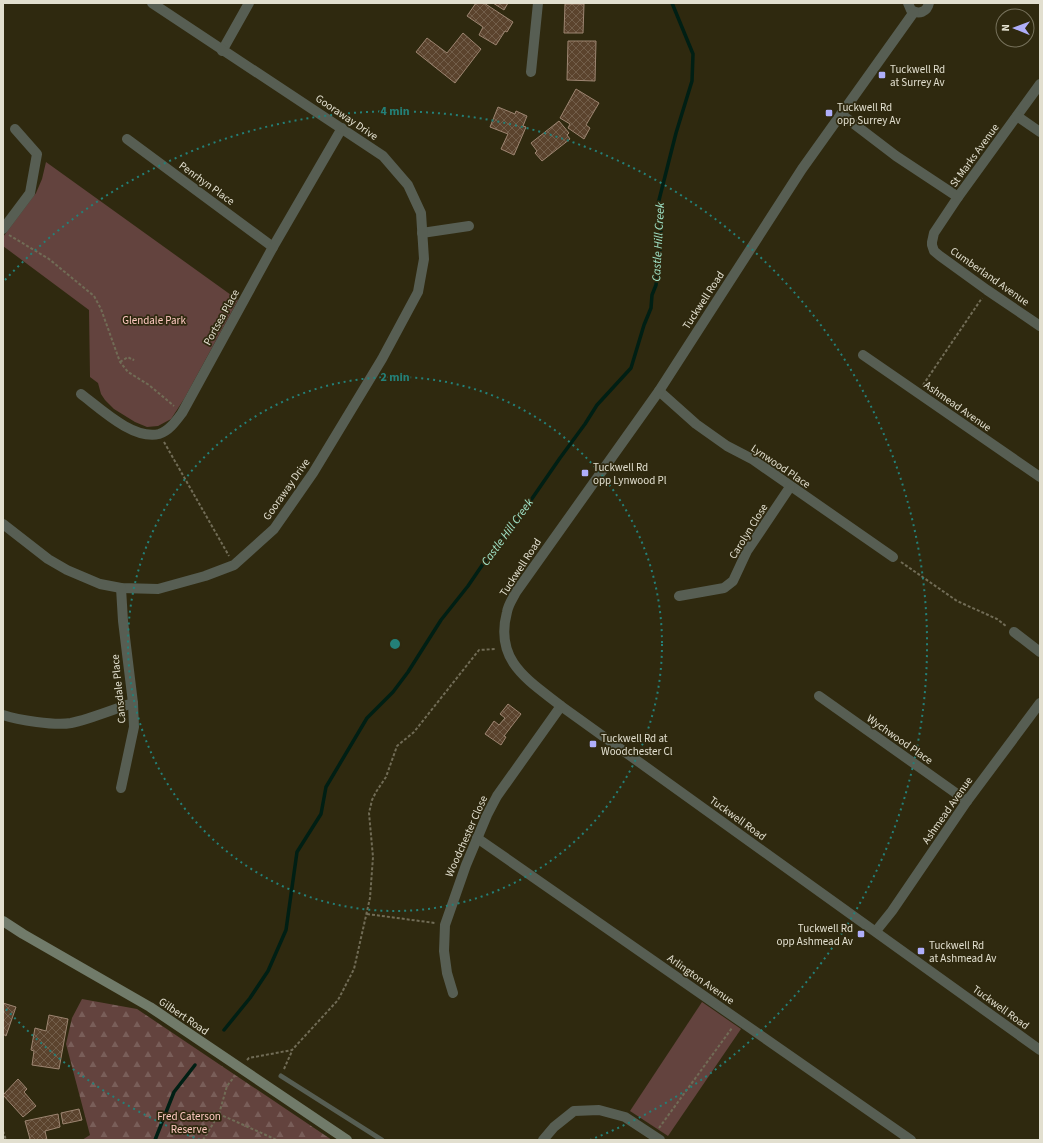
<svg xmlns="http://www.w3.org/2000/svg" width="1043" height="1143" viewBox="0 0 1043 1143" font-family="'Source Sans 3',sans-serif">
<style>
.green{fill:#63433e}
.forest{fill:url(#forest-firs)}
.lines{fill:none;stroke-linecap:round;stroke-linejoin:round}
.stream{stroke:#001f14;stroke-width:3.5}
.building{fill:url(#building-cross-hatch);stroke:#9d8571}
.path{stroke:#716c56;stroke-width:2;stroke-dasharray:3 2;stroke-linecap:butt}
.service{stroke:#575e53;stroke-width:5}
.minor{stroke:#575e53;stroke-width:10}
.tertiary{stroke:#575e53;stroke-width:10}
.secondary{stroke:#717b6a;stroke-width:10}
.ring{fill:none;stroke:#248078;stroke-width:2;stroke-dasharray:2 4}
.poi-dot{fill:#afaefa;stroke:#2f290f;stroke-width:1.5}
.labels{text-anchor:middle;stroke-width:3.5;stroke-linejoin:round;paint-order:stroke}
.poi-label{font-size:11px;fill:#e2dfcf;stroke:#2f290f;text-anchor:start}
.street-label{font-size:11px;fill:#e2dfcf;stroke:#2f290f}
.park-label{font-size:11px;fill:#fec9c1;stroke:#2f290f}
.water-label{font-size:12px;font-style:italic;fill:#a1e4c8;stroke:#2f290f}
.centre{fill:#248078;stroke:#2f290f;stroke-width:2}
.ring-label{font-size:12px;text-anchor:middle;font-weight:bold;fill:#248078;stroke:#2f290f;stroke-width:3.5;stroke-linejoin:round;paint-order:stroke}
</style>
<defs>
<pattern id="forest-firs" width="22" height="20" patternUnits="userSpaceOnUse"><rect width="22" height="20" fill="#63433e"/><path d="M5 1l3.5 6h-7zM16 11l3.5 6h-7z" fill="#795e59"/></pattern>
<pattern id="building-cross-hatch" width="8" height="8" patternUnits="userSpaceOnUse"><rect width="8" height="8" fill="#5b432d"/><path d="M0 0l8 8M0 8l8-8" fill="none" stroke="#725e4a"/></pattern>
</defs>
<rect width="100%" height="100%" fill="#2f290f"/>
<g class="green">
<polygon points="46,162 238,300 184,399 171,419 158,426 147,427 135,422 114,409 105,400 101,394 98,383 90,377 89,310 3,246 3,237 36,193 42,179"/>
<polygon points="702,1002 741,1029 668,1136 630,1111"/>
</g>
<polygon class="forest" points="82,999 137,1009 332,1140 82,1140 90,1135 66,1044 72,1018"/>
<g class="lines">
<g class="stream">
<polyline points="224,1030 250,998 268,971 286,930 297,852 321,814 326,787 367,718 393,692 408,672 441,620 468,586 498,542 511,529 560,458 585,424 597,405 631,368 644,325 651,308 652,295 656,285 660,255 661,226 658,204 676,133 692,81 693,54 672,3"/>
<polyline points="155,1140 174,1092 195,1065"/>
</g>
</g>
<g class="building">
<polygon points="476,3 484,3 513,22 507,32 505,31 496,45 479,35 483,27 467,16"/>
<polygon points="493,3 508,3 504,10"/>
<polygon points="565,4 584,4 583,33 564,33"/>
<polygon points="463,33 481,49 455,83 416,52 427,38 447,53"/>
<polygon points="568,41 596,41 595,81 567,80"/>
<polygon points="576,89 599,103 586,125 590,128 584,139 568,128 570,124 560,118"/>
<polygon points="498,107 515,114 516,111 527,116 523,126 526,127 514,155 501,149 508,134 490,127"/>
<polygon points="559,121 569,133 567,135 570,139 542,161 535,153 537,151 531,143"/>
<polygon points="508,704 521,714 504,736 506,737 501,745 485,734 494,721 499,725 505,718 500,714"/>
<polygon points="3,1003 16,1007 6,1036 3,1034"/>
<polygon points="49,1015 68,1019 59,1069 32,1065 34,1051 31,1050 35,1028 46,1031"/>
<polygon points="18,1079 27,1089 24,1092 36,1106 23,1117 3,1095"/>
<polygon points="79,1109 82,1120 63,1124 61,1113"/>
<polygon points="58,1114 60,1127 45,1131 47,1140 27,1140 30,1139 25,1121"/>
</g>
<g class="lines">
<g class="path">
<polyline points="9,235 49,259 94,296 101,309 120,362 128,372 149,385 174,406"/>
<polyline points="120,362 128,357 133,360 134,359"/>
<polyline points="923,385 982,298"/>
<polyline points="164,442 229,556"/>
<polyline points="901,562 957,601 997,619 1006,626"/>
<polyline points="367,914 435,923"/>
<polyline points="247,1060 249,1058 292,1050 338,1000 354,969 370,898 373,857 369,813 372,800 376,792 386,777 397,746 414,732 479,650 496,649"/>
<polyline points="284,1069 292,1051"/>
<polyline points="219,1114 227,1086 234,1077"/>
<polyline points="659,1128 732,1028"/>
<polyline points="3,1131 6,1140"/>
<polyline points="203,1140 219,1114 277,1140"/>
</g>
<polyline class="service" points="281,1076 382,1140"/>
<g class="minor">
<polyline points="222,51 249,3"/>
<polyline points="531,72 538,3"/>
<polyline points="1040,84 958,197 934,233 932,242 932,245 934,251 940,256 987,290 1040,326"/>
<polyline points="841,114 896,156 958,197"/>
<polyline points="1017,116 1040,132"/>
<polyline points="127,139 273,247"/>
<polyline points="3,229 30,193 37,154 15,129"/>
<polyline points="422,233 469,226"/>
<polyline points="863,355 1040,477"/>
<polyline points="659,391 696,424 727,446 752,459 893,557"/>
<path d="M81 394C101 409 133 440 159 434 169 431 176 421 182 413L273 247 342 128"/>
<polyline points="3,524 48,559 67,570 100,584 121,588 158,589 205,576 234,565 274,529 313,473 382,359 418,292 424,259 421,213 408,185 383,156 152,3"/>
<polyline points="121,588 123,621 133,703 134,727 121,788"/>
<polyline points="679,596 724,588 733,581 747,551 790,487"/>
<polyline points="1014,632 1040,652"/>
<polyline points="819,696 967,801"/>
<path d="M3 715C18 720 55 726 71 723 90 719 114 709 133 703"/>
<polyline points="477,838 911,1140"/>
<polyline points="876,931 892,911 967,801 1040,703"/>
<polyline points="453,993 447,973 444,951 445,925 466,865 487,815 497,796 561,706"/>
<polyline points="543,1140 554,1127 574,1111 599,1110 625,1117 660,1140"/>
</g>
<g class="tertiary">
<path d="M908 3 911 10C919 15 927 12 929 3"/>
<path d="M914 12 802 169 659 391 516 592C513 598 508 605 507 612 494 661 528 680 561 706L1040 1050"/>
</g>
<polyline class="secondary" points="3,921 23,934 150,1007 347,1140"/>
</g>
<g class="ring">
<circle cx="395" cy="644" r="267"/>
<path d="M200 1140A533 533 0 0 1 5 1008M5 280A533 533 0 1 1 590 1140"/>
</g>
<g class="poi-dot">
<rect x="878" y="71" width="8" height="8" rx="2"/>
<rect x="825" y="109" width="8" height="8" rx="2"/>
<rect x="581" y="469" width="8" height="8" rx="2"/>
<rect x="589" y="740" width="8" height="8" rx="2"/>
<rect x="857" y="930" width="8" height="8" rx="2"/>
<rect x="917" y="947" width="8" height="8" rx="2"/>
</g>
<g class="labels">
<g class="poi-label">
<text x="890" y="73">Tuckwell Rd<tspan x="890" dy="13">at Surrey Av</tspan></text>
<text x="837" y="111">Tuckwell Rd<tspan x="837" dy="13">opp Surrey Av</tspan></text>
<text x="593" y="471">Tuckwell Rd<tspan x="593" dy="13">opp Lynwood Pl</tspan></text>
<text x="601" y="742">Tuckwell Rd at<tspan x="601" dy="13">Woodchester Cl</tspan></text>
<text x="853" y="932" text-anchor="end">Tuckwell Rd<tspan x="853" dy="13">opp Ashmead Av</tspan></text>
<text x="929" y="949">Tuckwell Rd<tspan x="929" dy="13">at Ashmead Av</tspan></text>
</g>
<g class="street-label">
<text transform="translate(347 117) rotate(34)" y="4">Gooraway Drive</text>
<text transform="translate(974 155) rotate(-54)" y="4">St Marks Avenue</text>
<text transform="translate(207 183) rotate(36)" y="4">Penrhyn Place</text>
<text transform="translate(990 276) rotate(35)" y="4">Cumberland Avenue</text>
<text transform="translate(703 300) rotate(-57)" y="4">Tuckwell Road</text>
<text transform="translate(221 317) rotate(-61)" y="4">Portsea Place</text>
<text transform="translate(958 406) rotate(35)" y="4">Ashmead Avenue</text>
<text transform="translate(781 466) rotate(34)" y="4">Lynwood Place</text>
<text transform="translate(286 489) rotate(-55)" y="4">Gooraway Drive</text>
<text transform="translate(748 531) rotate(-58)" y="4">Carolyn Close</text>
<text transform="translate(520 567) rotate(-57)" y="4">Tuckwell Road</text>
<text transform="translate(118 689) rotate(-96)" y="4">Cansdale Place</text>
<text transform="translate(900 739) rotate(35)" y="4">Wychwood Place</text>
<text transform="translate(947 810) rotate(-55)" y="4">Ashmead Avenue</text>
<text transform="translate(738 818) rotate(36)" y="4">Tuckwell Road</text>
<text transform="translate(466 836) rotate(-66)" y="4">Woodchester Close</text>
<text transform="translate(701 979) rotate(35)" y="4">Arlington Avenue</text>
<text transform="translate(1001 1007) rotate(36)" y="4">Tuckwell Road</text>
<text transform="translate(184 1016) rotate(34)" y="4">Gilbert Road</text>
</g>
<g class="park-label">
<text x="154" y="324">Glendale Park</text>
<text x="189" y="1120">Fred Caterson<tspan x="189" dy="13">Reserve</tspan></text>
</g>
<g class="water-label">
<text transform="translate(658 242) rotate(-87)" y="4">Castle Hill Creek</text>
<text transform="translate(507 532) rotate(-54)" y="4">Castle Hill Creek</text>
</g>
</g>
<circle cx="395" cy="644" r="6" class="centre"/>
<g class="ring-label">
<text x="395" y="115">4 min</text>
<text x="395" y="381">2 min</text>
</g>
<rect width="1043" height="1143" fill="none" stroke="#e2dfcf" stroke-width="8"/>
<g transform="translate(1015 28) rotate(271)"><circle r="19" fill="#2f290f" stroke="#77725c"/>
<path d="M0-3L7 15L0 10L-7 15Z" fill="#afaefa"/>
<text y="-6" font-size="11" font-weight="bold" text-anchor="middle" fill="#e2dfcf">N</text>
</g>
</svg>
